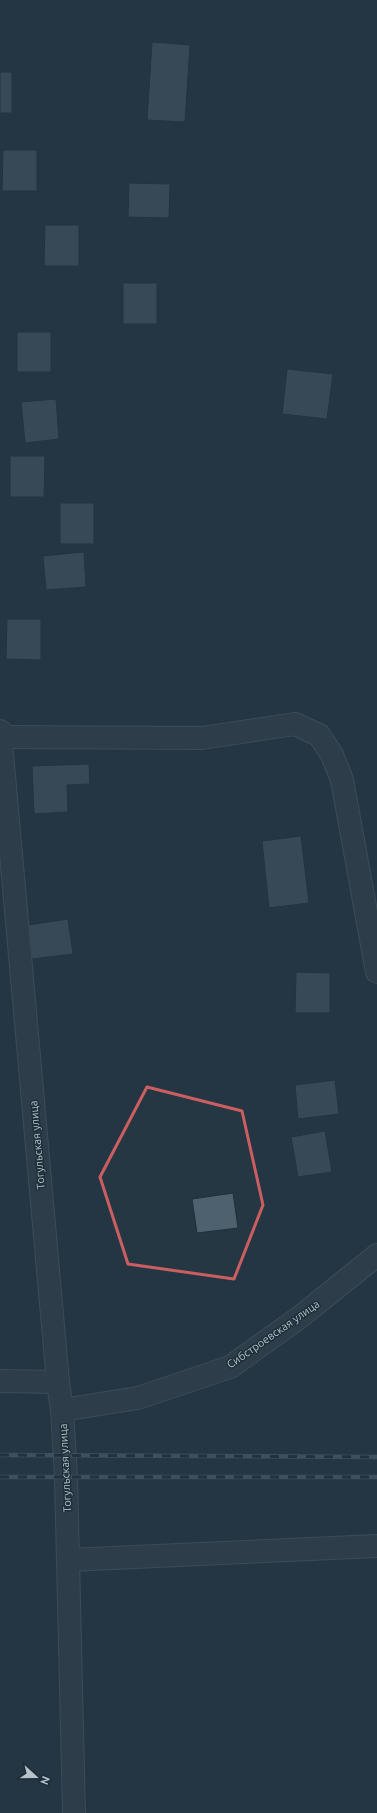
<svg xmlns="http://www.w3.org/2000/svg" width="377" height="1813" viewBox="0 0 377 1813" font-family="Ubuntu,sans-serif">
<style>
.building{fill:#4e616e;stroke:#20303a}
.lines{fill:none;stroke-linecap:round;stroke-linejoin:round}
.minor-casing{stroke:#576670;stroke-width:24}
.minor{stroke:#394852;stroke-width:22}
.rail-casing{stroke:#5b6d7a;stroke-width:4.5}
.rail{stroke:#1e2e38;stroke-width:3;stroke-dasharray:9;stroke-linecap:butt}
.marked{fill:none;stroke:#cb5e61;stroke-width:3;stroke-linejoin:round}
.labels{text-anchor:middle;stroke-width:3;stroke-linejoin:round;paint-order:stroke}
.street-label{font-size:11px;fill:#b6c3cc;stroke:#1e2e38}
</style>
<rect width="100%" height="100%" fill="#253743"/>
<g class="building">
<polygon points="152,42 190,45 185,122 147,120"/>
<rect x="0" y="72" width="12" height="41"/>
<polygon points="3,150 37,150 37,191 2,191"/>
<polygon points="129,183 170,184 169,218 128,217"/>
<polygon points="45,225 79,225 79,266 44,266"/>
<rect x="123" y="283" width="34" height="41"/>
<rect x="17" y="332" width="34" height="40"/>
<polygon points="287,369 333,374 327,419 282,414"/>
<polygon points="56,399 59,439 25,443 21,402"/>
<polygon points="10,456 45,456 44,497 10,497"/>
<rect x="60" y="503" width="34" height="41"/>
<polygon points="84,552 86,587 46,590 43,556"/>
<polygon points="7,619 41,619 41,660 6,659"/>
<polygon points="89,764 90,784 67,785 68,812 34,814 32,766"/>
<polygon points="301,836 309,903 269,908 262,841"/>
<polygon points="68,919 73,954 32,959 28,925"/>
<polygon points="296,972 330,973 330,1013 295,1013"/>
<polygon points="335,1080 339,1114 298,1119 295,1085"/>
<polygon points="325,1131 332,1172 298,1177 291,1137"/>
<polygon points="233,1193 238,1228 197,1233 192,1199"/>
</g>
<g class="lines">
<g class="minor-casing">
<g id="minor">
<polyline points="0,731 58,1382 62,1410 66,1477 74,1813"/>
<polyline points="1,737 202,738 295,724 319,735 332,755 342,780 377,972"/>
<polyline points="0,1381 58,1382"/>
<polyline points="62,1410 138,1398 230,1367 300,1317 377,1255"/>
<polyline points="69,1560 377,1546"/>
</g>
</g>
<use href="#minor" class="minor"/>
<g class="rail-casing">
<g id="rail">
<polyline points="0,1455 377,1457"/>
<polyline points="0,1477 377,1477"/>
</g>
</g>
<use href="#rail" class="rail"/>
</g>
<path d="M0 0H377V1813H0ZM147 1087 242 1111 263 1205 234 1279 128 1264 100 1177Z" fill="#253743" fill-opacity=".55" fill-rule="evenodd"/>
<path class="marked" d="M147 1087 242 1111 263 1205 234 1279 128 1264 100 1177Z"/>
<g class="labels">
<g class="street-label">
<text transform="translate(37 1145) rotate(-95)" y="4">Тогульская улица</text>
<text transform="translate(273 1334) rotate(-35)" y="4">Сибстроевская улица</text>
<text transform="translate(65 1468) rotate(-93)" y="4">Тогульская улица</text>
</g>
</g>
<g transform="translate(36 1777) rotate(111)" stroke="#1e2e38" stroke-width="3" paint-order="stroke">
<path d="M0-3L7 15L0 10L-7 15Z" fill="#b6c3cc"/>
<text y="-6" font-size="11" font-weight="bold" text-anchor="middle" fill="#b6c3cc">N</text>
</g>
</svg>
